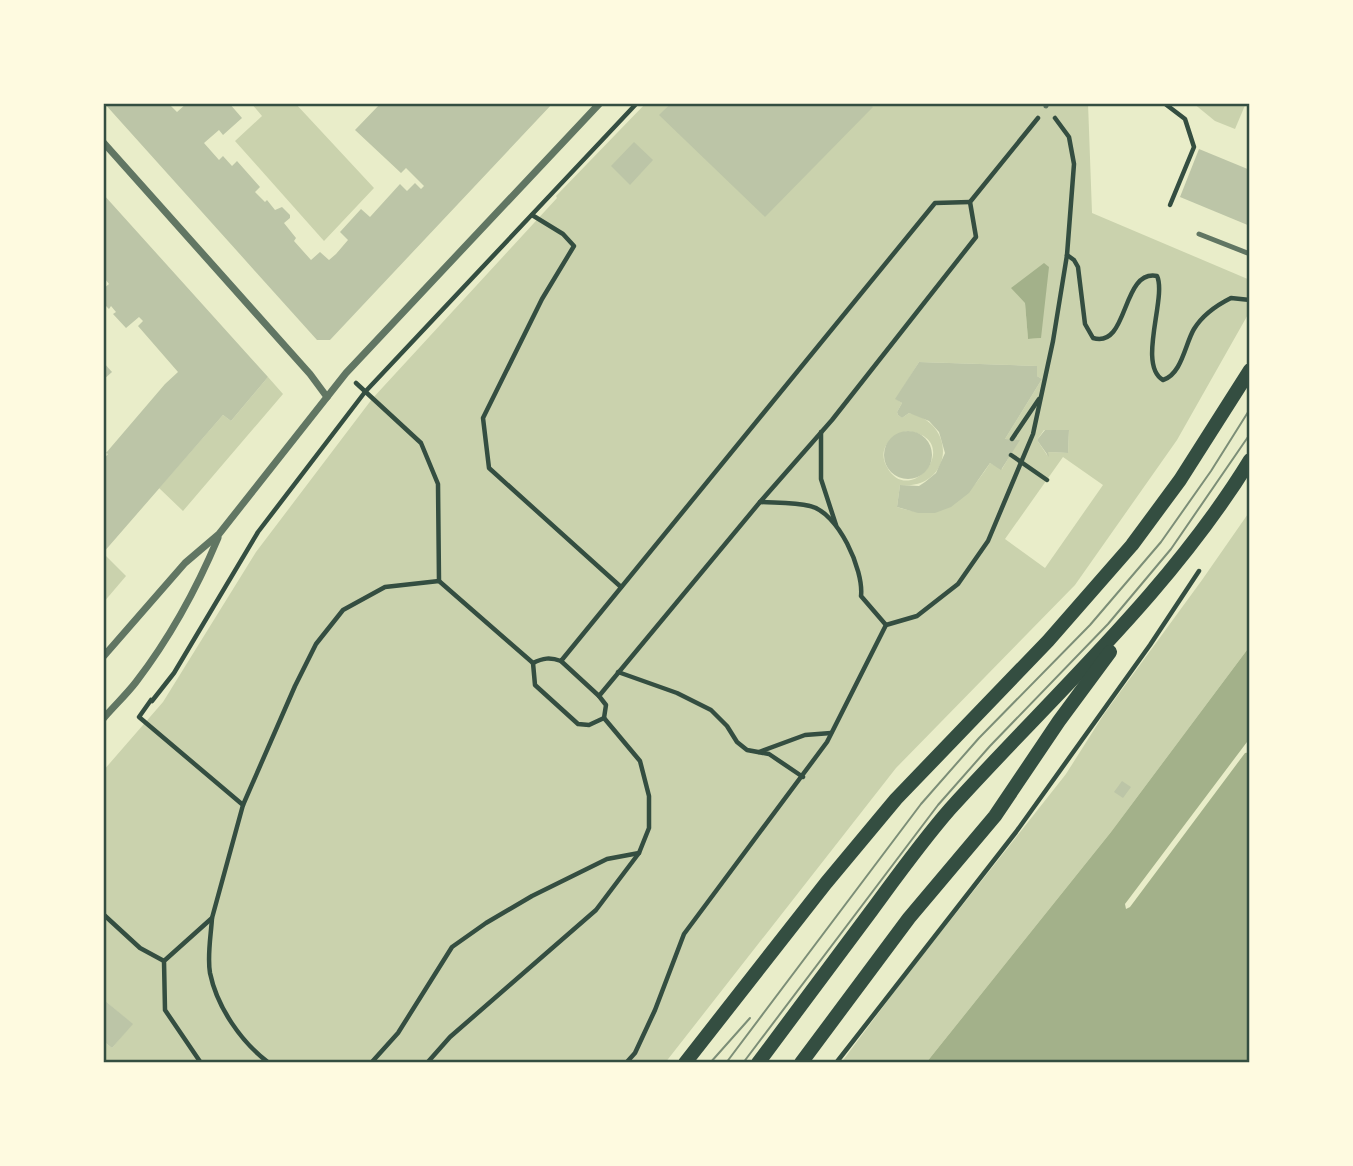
<svg xmlns="http://www.w3.org/2000/svg" width="1353" height="1166" viewBox="0 0 1353 1166" font-family="'DM Sans',sans-serif">
<style>
.green{fill:#cad2ad;fill-rule:evenodd}
.water{fill:#a3b18a}
.building{fill:#bcc5a7}
.lines{fill:none;stroke-linecap:round;stroke-linejoin:round}
.path{stroke:#344e41;stroke-width:4.5}
.service{stroke:#617663;stroke-width:5}
.minor{stroke:#617663;stroke-width:7}
.secondary{stroke:#344e41;stroke-width:14}
.tram{stroke:#7c8e77;stroke-width:2}
.neatline{fill:none;stroke:#344e41;stroke-width:2.5}
</style>
<rect width="100%" height="100%" fill="#e9edc9"/>
<g class="green">
<polygon points="251,103 295,103 374,188 324,241 235,141 262,116"/>
<path d="M646 103H671L660 115 872 107 868 103H1088L1092 213 1250 280V311L1177 440 1075 585 896 768 665 1063H103V1041L112 1048 132 1024 103 999V771L163 702 256 552 372 399 557 198 556 196ZM1025 303 1041 338 1028 339ZM919 362 1037 366V376L1042 379 1005 439 1019 440 1002 469 990 463C967 499 943 523 897 507L900 485C952 490 959 424 909 413L902 418 898 415 897 412 902 403 896 399ZM1044 430 1069 431 1068 453 1048 452 1047 455 1037 440ZM907 431C966 438 910 510 887 467 877 450 890 435 907 431ZM1063 457 1103 485 1045 568 1005 539Z"/>
<polygon points="1193,103 1246,103 1235,129 1215,121"/>
<polygon points="268,377 283,394 183,511 159,488 223,415 231,421"/>
<polygon points="1250,511 1250,646 1111,832 926,1063 841,1063 903,980 1066,774 1104,714 1202,580"/>
<polygon points="103,553 126,576 103,603"/>
</g>
<g class="water">
<polygon points="1044,263 1049,267 1041,338 1028,339 1025,303 1011,288"/>
<polygon points="1250,646 1250,738 1125,904 1126,909 1130,907 1245,753 1250,752 1250,1063 926,1063 1111,832"/>
</g>
<g class="building">
<polygon points="104,103 168,103 177,112 187,103 229,103 242,118 223,135 219,130 204,143 219,160 223,156 232,166 237,161 260,187 255,192 265,202 267,200 275,210 282,207 290,215 290,218 284,223 296,238 294,241 311,260 320,252 329,260 336,254 348,240 340,232 361,209 370,217 400,184 407,191 415,183 421,189 424,186 406,168 401,173 355,130 381,103 553,103 330,340 317,340"/>
<polygon points="671,103 868,103 873,107 765,217 659,115"/>
<polygon points="634,142 653,160 630,185 611,166"/>
<polygon points="1199,149 1250,170 1250,226 1180,197"/>
<polygon points="103,194 268,377 231,421 223,415 103,553 103,460 108,454 106,453 165,384 178,372 138,326 143,321 139,317 126,328 113,314 116,312 111,306 109,309 103,303 103,289 109,284 105,279 103,280"/>
<polygon points="103,362 112,372 103,380"/>
<polygon points="919,362 1037,366 1037,376 1042,379 1005,439 1020,440 1001,470 990,463 969,493 951,507 935,513 918,513 897,507 900,485 919,486 925,482 936,473 945,453 939,432 929,421 909,413 902,418 898,415 897,412 902,403 895,399"/>
<polygon points="1045,430 1069,430 1068,453 1048,452 1049,457 1037,440"/>
<circle cx="908" cy="455" r="24"/>
<polygon points="1122,781 1131,787 1123,798 1114,792"/>
<polygon points="103,999 133,1024 112,1048 103,1041"/>
</g>
<g class="lines">
<g class="path">
<polyline points="1164,103 1185,119 1194,147 1170,205"/>
<polyline points="532,215 563,234 574,246 542,299 483,418 489,468 621,587"/>
<path d="M1067 255 1074 260 1078 267 1085 324 1093 338C1129 349 1121 269 1157 276 1167 297 1137 365 1163 380 1182 374 1185 344 1194 329 1202 316 1217 305 1231 298L1250 300"/>
<polyline points="356,383 421,443 438,484 439,581"/>
<polyline points="821,432 821,479 836,525"/>
<polyline points="1012,439 1039,399"/>
<polyline points="1011,455 1047,480"/>
<path d="M760 502C776 503 794 502 810 506 838 512 864 570 861 596L886 625"/>
<polyline points="561,661 599,696"/>
<path d="M533 663C543 658 550 657 561 661L935 203 970 202"/>
<polyline points="533,663 535,685 578,724 589,725 604,718"/>
<polyline points="618,672 677,693 711,710 727,726 737,742 747,750 769,754 803,777"/>
<polyline points="151,700 139,717 243,805 212,918 164,961 165,1010 201,1063"/>
<polyline points="152,701 174,673 258,532 365,392 637,103"/>
<polyline points="604,718 606,705 599,696 760,502 832,420 976,237 970,202 1038,118"/>
<polyline points="759,752 805,735 831,733"/>
<polyline points="243,805 295,686 316,644 343,610 385,587 439,581 533,663"/>
<polyline points="103,914 140,948 164,961"/>
<path d="M212 918C211 935 207 956 210 973 217 1007 241 1042 269 1063"/>
<polyline points="371,1063 398,1033 452,947 486,923 532,896 607,859 639,853"/>
<polyline points="427,1063 450,1037 596,910 639,853 649,828 649,796 640,761 604,718"/>
<polyline points="626,1063 635,1053 655,1010 684,934 827,742 886,625 917,616 958,584 988,541 1033,434 1053,341 1067,255 1074,164 1069,137 1055,118"/>
<polyline points="836,1063 1016,832 1150,645 1199,571"/>
</g>
<g class="service">
<polyline points="1046,106 1047,103"/>
<polyline points="1199,234 1250,254"/>
</g>
<g class="minor">
<polyline points="103,142 310,374 327,397"/>
<polyline points="103,657 185,563 219,534 346,373 600,103"/>
<path d="M103 719C114 706 126 695 136 682 169 639 197 588 218 538"/>
</g>
<g class="secondary">
<polyline points="685,1063 826,883 896,799 1048,641 1132,545 1180,480 1250,370"/>
<path d="M758 1063C796 1012 834 961 872 910 897 876 922 841 950 809 1053 695 1169 592 1250 460"/>
<polyline points="801,1063 909,918 995,816 1059,721 1110,652"/>
</g>
<g class="tram">
<polyline points="710,1063 750,1018"/>
<polyline points="726,1063 921,804 979,738 1090,625 1161,542 1211,471 1250,409"/>
<polyline points="743,1063 938,805 990,746 1108,624 1171,549 1250,434"/>
</g>
</g>
<rect width="1353" height="1166" fill="none" stroke="#fefae0" stroke-width="210"/>
<rect x="105" y="105" width="1143" height="956" class="neatline"/>
</svg>
